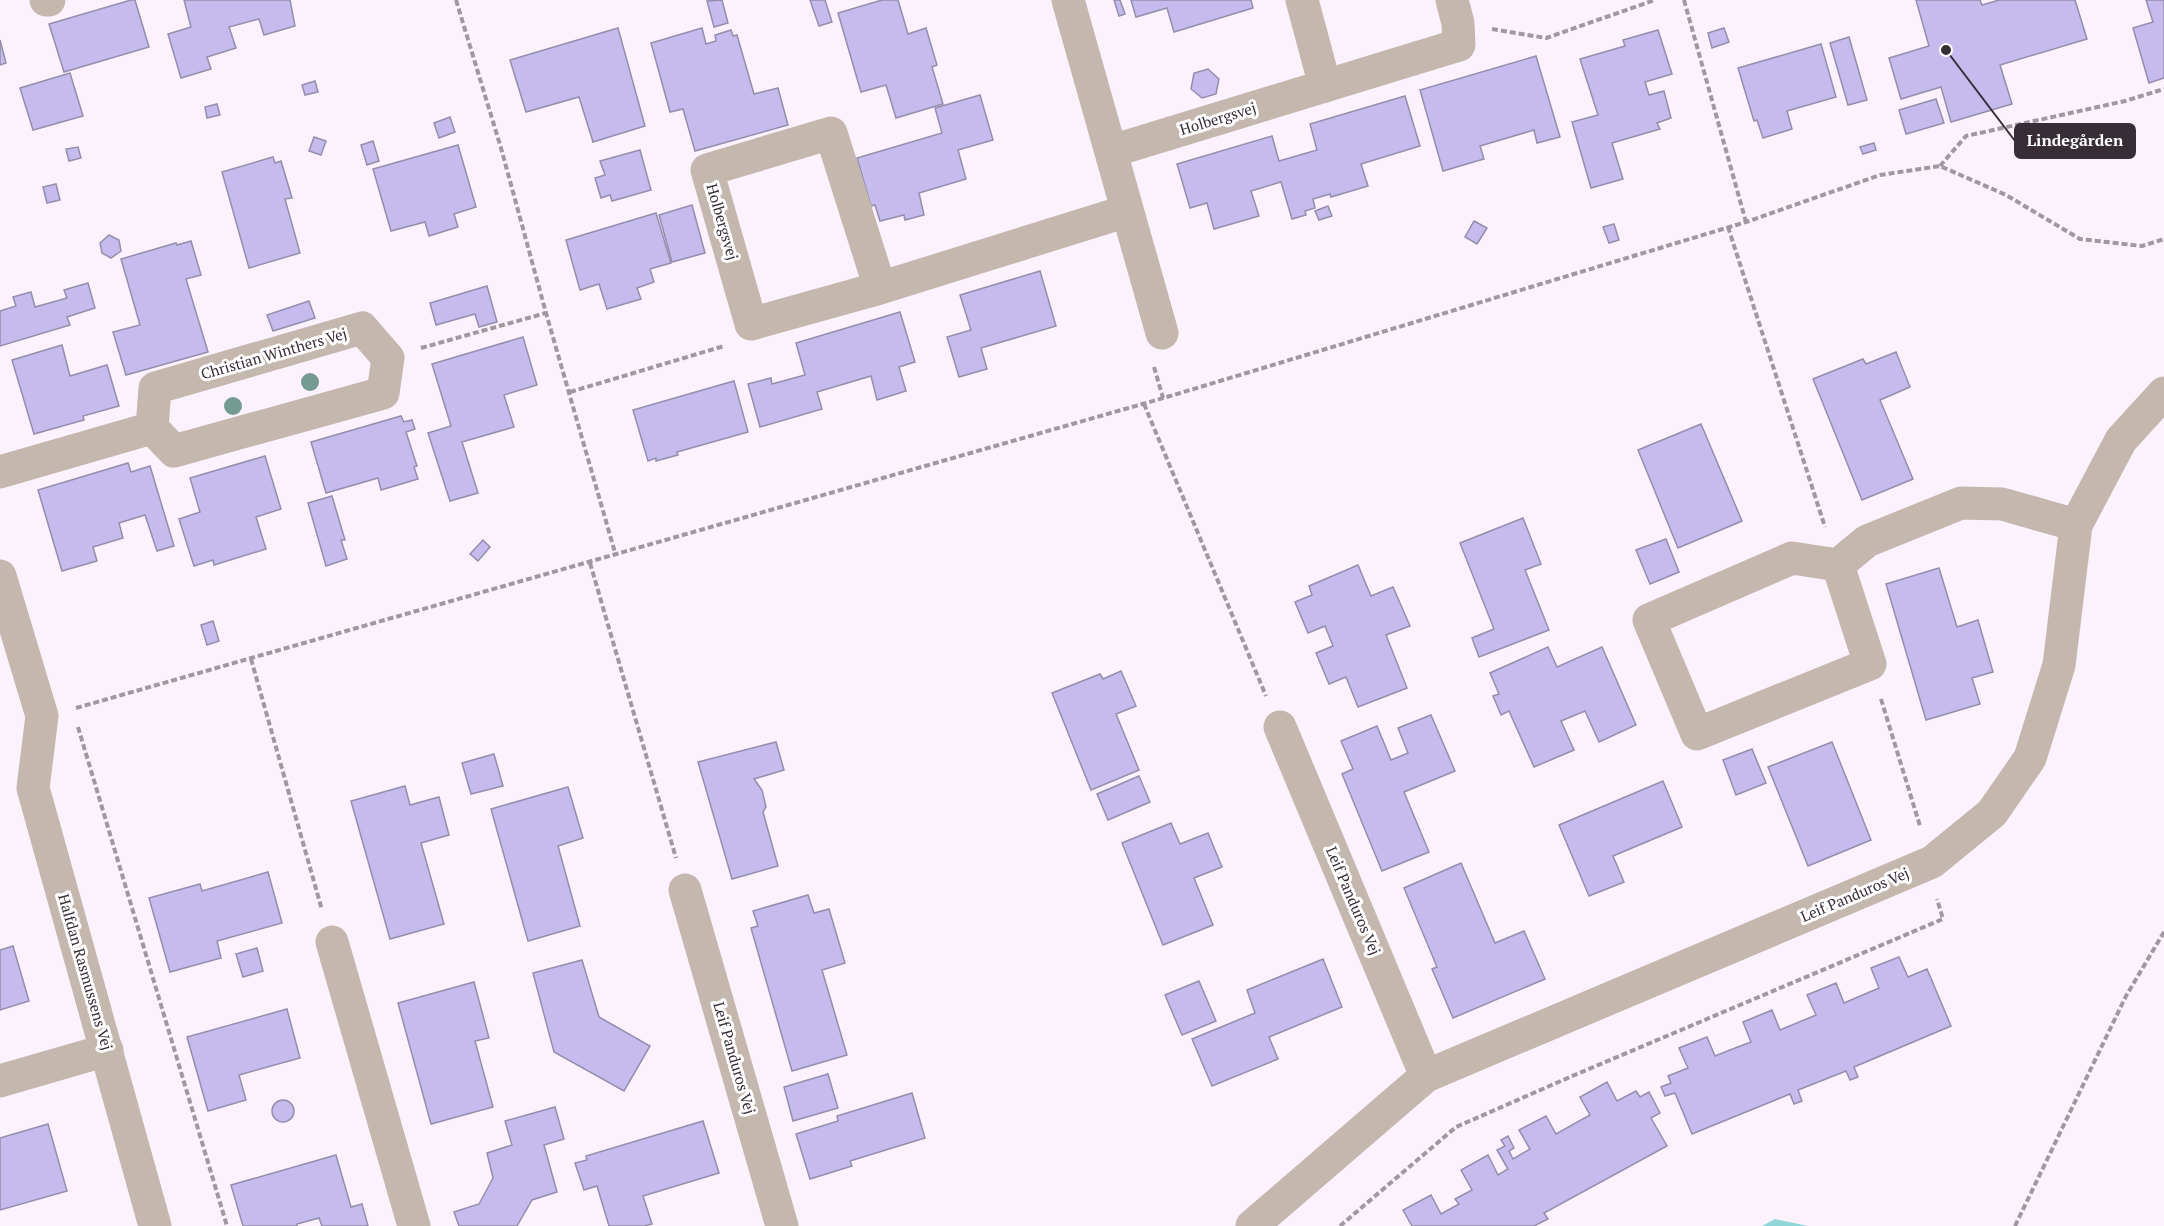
<svg xmlns="http://www.w3.org/2000/svg" width="2164" height="1226" viewBox="0 0 2164 1226" font-family="'PT Serif',serif">
<style>
.water{fill:#8fd6d9}
.building{fill:#c6bbed;stroke:#948eac;stroke-width:1.5}
.lines{fill:none;stroke-linecap:round;stroke-linejoin:round}
.path{stroke:#a097a1;stroke-width:4;stroke-dasharray:6 3;stroke-linecap:butt}
.street{stroke:#c4b7ad;stroke-width:33}
.tree{fill:#749a91}
.labels{text-anchor:middle;stroke-width:6;stroke-linejoin:round;paint-order:stroke}
.street-label{font-size:15px;fill:#362d37;stroke:#fff}
.leader{fill:none;stroke:#362d37;stroke-width:2}
.callout-dot{fill:#362d37;stroke:#fff;stroke-width:2}
.callout{fill:#362d37;stroke:#362d37;stroke-width:2}
.callout-label{font-size:16px;text-anchor:middle;font-weight:bold;fill:#fff}
</style>
<rect width="100%" height="100%" fill="#fcf2fd"/>
<polygon class="water" points="1775,1219 1808,1226 1762,1226"/>
<g class="building">
<polygon points="131,0 135,0 149,47 64,72 49,24"/>
<polygon points="184,0 290,0 295,26 264,35 259,19 229,27 236,48 207,57 211,69 181,78 168,34 191,27"/>
<polygon points="722,0 728,23 714,27 707,1"/>
<polygon points="810,0 825,0 832,22 819,26"/>
<polygon points="882,0 898,0 908,34 926,28 937,65 932,67 943,104 896,118 886,85 861,92 838,13"/>
<polygon points="1114,0 1120,0 1125,14 1119,16"/>
<polygon points="1131,0 1251,0 1253,8 1174,32 1167,8 1136,17"/>
<polygon points="1916,0 1980,0 1982,5 1999,0 2075,0 2087,39 2000,65 2012,104 1951,122 1941,87 1901,99 1889,58 1929,46"/>
<polygon points="2146,0 2164,0 2164,78 2149,83 2133,28 2153,22"/>
<polygon points="618,28 645,126 593,142 579,97 526,112 510,60"/>
<polygon points="702,28 706,44 716,41 715,35 731,30 733,36 737,35 754,94 778,88 788,125 695,151 683,109 670,112 651,43"/>
<polygon points="1724,28 1729,42 1712,48 1708,33"/>
<polygon points="1658,30 1672,74 1645,82 1649,95 1664,91 1671,118 1657,123 1660,129 1612,143 1623,179 1591,188 1572,122 1598,115 1580,59 1625,46 1623,40"/>
<polygon points="1849,37 1867,100 1848,105 1830,43"/>
<polygon points="0,40 6,63 0,65"/>
<polygon points="1821,44 1836,97 1787,111 1792,129 1763,138 1757,120 1754,121 1738,68"/>
<polygon points="1536,56 1560,137 1537,143 1534,130 1480,146 1484,159 1443,171 1420,90"/>
<polygon points="1208,69 1219,79 1216,94 1202,98 1191,89 1194,73"/>
<polygon points="70,73 83,116 33,130 20,88"/>
<polygon points="315,81 318,92 305,95 302,85"/>
<polygon points="980,95 993,140 958,150 966,179 919,193 924,215 905,220 904,215 880,221 875,205 871,206 857,158 942,133 935,108"/>
<polygon points="1405,96 1420,146 1361,164 1368,186 1331,197 1330,194 1313,199 1315,208 1305,211 1306,215 1292,219 1281,182 1251,191 1259,216 1214,229 1207,203 1190,208 1177,164 1272,136 1279,161 1317,150 1310,124"/>
<polygon points="1936,99 1944,123 1906,134 1899,110"/>
<polygon points="217,104 220,115 207,118 205,107"/>
<polygon points="450,117 455,132 439,138 434,123"/>
<polygon points="314,137 326,141 321,155 309,151"/>
<polygon points="373,141 379,161 367,165 361,145"/>
<polygon points="1874,143 1876,150 1863,154 1860,147"/>
<polygon points="458,145 476,207 454,214 458,227 429,236 425,222 391,231 373,169"/>
<polygon points="78,147 81,158 69,161 66,149"/>
<polygon points="640,150 651,190 612,201 610,195 601,198 595,178 605,175 600,161"/>
<polygon points="273,157 275,163 281,161 292,198 285,199 300,253 249,268 222,172"/>
<polygon points="56,184 60,200 47,203 43,187"/>
<polygon points="692,205 705,253 672,262 659,215"/>
<polygon points="1328,206 1332,216 1319,220 1315,211"/>
<polygon points="656,213 671,263 650,269 654,282 637,288 641,299 607,309 599,284 580,290 566,240"/>
<polygon points="1474,221 1487,228 1477,244 1465,237"/>
<polygon points="1614,224 1619,240 1609,243 1603,227"/>
<polygon points="109,235 119,240 121,251 111,258 102,253 100,243"/>
<polygon points="191,241 201,275 186,279 208,352 126,375 113,332 140,325 121,259 176,243 177,245"/>
<polygon points="1040,271 1056,326 981,348 987,369 959,377 947,337 971,330 960,295"/>
<polygon points="88,283 95,308 67,317 70,325 0,346 0,311 16,306 13,297 31,292 35,307 67,298 64,290"/>
<polygon points="487,286 497,322 479,327 475,314 436,325 430,303"/>
<polygon points="309,301 315,318 273,331 267,315"/>
<polygon points="900,312 915,362 899,367 906,391 877,400 871,376 817,392 822,409 760,427 748,384 771,378 772,384 805,375 796,343"/>
<polygon points="523,337 537,385 504,395 514,427 462,442 478,493 450,501 428,433 451,426 432,364"/>
<polygon points="62,345 70,376 107,365 119,406 83,416 84,420 34,434 12,360"/>
<polygon points="1896,352 1910,387 1880,400 1913,479 1862,500 1813,379 1863,359 1866,364"/>
<polygon points="734,381 748,432 677,452 678,455 656,461 656,458 648,461 633,410"/>
<polygon points="401,416 404,422 412,420 415,429 406,432 417,466 414,467 418,479 381,490 378,478 326,493 311,442"/>
<polygon points="1701,424 1742,521 1678,548 1638,450"/>
<polygon points="265,456 281,509 256,517 266,549 214,565 213,560 194,566 179,519 200,512 190,478"/>
<polygon points="128,463 131,472 150,466 174,546 157,551 145,515 119,523 123,538 93,547 97,561 62,571 38,490"/>
<polygon points="332,496 345,540 341,540 347,559 326,566 308,503"/>
<polygon points="1523,518 1541,564 1525,570 1549,630 1479,657 1472,638 1494,629 1460,543"/>
<polygon points="1666,539 1679,572 1650,584 1636,550"/>
<polygon points="483,540 490,547 478,561 470,554"/>
<polygon points="1358,565 1371,596 1393,587 1410,626 1386,635 1407,688 1358,707 1346,677 1329,684 1316,653 1333,646 1325,626 1308,633 1295,602 1312,595 1309,586"/>
<polygon points="1939,568 1957,627 1978,620 1993,672 1972,678 1980,704 1926,720 1886,584"/>
<polygon points="213,621 219,641 207,645 201,625"/>
<polygon points="1548,647 1557,667 1602,647 1636,725 1599,742 1585,711 1561,721 1574,750 1534,767 1509,711 1501,715 1493,696 1499,694 1490,673"/>
<polygon points="1121,671 1136,706 1116,714 1139,770 1091,790 1052,693 1100,674 1103,679"/>
<polygon points="1431,715 1455,771 1404,792 1429,852 1382,871 1342,774 1353,769 1341,741 1377,726 1391,760 1408,753 1398,728"/>
<polygon points="776,742 784,770 754,779 762,790 766,807 763,812 778,866 732,879 698,762"/>
<polygon points="1832,742 1871,840 1808,866 1768,767"/>
<polygon points="1752,749 1766,783 1736,795 1723,760"/>
<polygon points="494,754 503,786 471,794 462,763"/>
<polygon points="1139,776 1150,802 1108,820 1097,794"/>
<polygon points="1663,781 1682,827 1613,856 1624,882 1589,896 1559,825"/>
<polygon points="405,786 410,805 439,797 449,835 421,843 444,924 390,939 351,801"/>
<polygon points="568,787 583,838 558,846 580,926 528,941 491,809"/>
<polygon points="1171,823 1180,844 1208,833 1222,867 1194,878 1213,925 1163,945 1122,843"/>
<polygon points="1461,863 1495,943 1524,931 1545,979 1453,1018 1432,969 1437,967 1404,888"/>
<polygon points="268,872 282,923 217,941 221,958 170,972 149,898 200,884 202,891"/>
<polygon points="808,895 814,913 829,909 845,963 822,970 847,1055 792,1071 751,928 758,926 753,911"/>
<polygon points="13,946 29,1001 0,1010 0,950"/>
<polygon points="257,948 263,971 243,977 236,954"/>
<polygon points="1899,957 1908,977 1927,969 1951,1026 1854,1067 1858,1077 1850,1080 1846,1071 1798,1090 1802,1101 1794,1104 1790,1094 1692,1134 1675,1093 1665,1096 1661,1087 1671,1083 1668,1076 1688,1068 1679,1048 1707,1037 1715,1056 1730,1050 1751,1042 1743,1022 1772,1010 1780,1030 1816,1015 1807,995 1836,983 1844,1003 1879,988 1871,968"/>
<polygon points="1323,959 1342,1007 1269,1037 1278,1059 1212,1086 1192,1039 1255,1013 1247,990"/>
<polygon points="582,960 599,1017 650,1046 624,1091 554,1052 533,973"/>
<polygon points="1199,981 1216,1021 1182,1035 1165,995"/>
<polygon points="474,982 489,1038 475,1041 493,1107 431,1124 398,1003"/>
<polygon points="287,1009 300,1058 239,1075 246,1100 208,1111 187,1037"/>
<polygon points="828,1074 838,1108 793,1121 784,1087"/>
<polygon points="1607,1082 1617,1101 1636,1091 1640,1097 1649,1092 1660,1113 1651,1118 1667,1146 1544,1213 1548,1219 1534,1226 1412,1226 1403,1210 1431,1195 1441,1214 1459,1204 1455,1199 1472,1190 1461,1170 1488,1155 1498,1175 1508,1169 1497,1150 1505,1146 1501,1140 1508,1136 1514,1148 1509,1151 1513,1159 1530,1149 1519,1130 1546,1116 1556,1134 1590,1115 1580,1097"/>
<polygon points="912,1093 925,1138 850,1161 852,1166 810,1179 796,1134 838,1121 837,1116"/>
<circle cx="283" cy="1111" r="11"/>
<polygon points="555,1107 564,1139 544,1145 557,1192 532,1200 517,1226 459,1226 454,1212 479,1204 493,1178 487,1153 512,1145 505,1121"/>
<polygon points="703,1121 719,1173 643,1196 652,1224 644,1226 609,1226 597,1186 584,1190 575,1163 587,1160 586,1156"/>
<polygon points="48,1124 67,1191 0,1210 0,1138"/>
<polygon points="336,1155 351,1207 362,1204 368,1226 322,1226 319,1218 297,1224 297,1226 243,1226 231,1185"/>
</g>
<g class="lines">
<g class="path">
<polyline points="456,0 501,148 546,313 616,556"/>
<polyline points="1684,0 1746,222"/>
<polyline points="1492,29 1546,38 1655,0"/>
<polyline points="1940,166 1966,136 2125,101 2164,89"/>
<polyline points="1728,227 1825,527"/>
<polyline points="421,348 546,313"/>
<polyline points="1154,367 1163,398"/>
<polyline points="570,392 724,346"/>
<polyline points="1144,404 1266,696"/>
<polyline points="590,563 676,858"/>
<polyline points="251,659 322,910"/>
<polyline points="1881,699 1920,826"/>
<polyline points="76,708 1167,397 1746,222 1880,175 1940,166 2006,195 2080,239 2142,246 2164,239"/>
<polyline points="78,727 227,1226"/>
<polyline points="1340,1226 1456,1127 1570,1077 1943,919 1937,899"/>
<polyline points="2015,1226 2126,996 2164,932"/>
</g>
<g class="street">
<polyline points="46,0 49,0"/>
<polyline points="1068,0 1162,333"/>
<polyline points="1302,0 1325,86"/>
<polyline points="1112,151 1459,45 1458,23 1452,0"/>
<polyline points="880,288 831,133 707,170 751,324 880,288 1127,211"/>
<polygon points="362,328 388,358 383,393 174,451 152,428 155,388"/>
<polyline points="0,472 152,428"/>
<polyline points="1838,565 1870,664 1697,734 1649,620 1792,558 1838,565 1867,541 1961,503 2002,504 2076,525"/>
<polyline points="0,576 42,716 33,788 155,1226"/>
<polyline points="1280,727 1426,1076"/>
<polyline points="685,890 782,1226"/>
<polyline points="332,942 414,1226"/>
<polyline points="0,1081 107,1050"/>
<polyline points="1252,1226 1426,1076 1932,862 1992,813 2030,758 2059,665 2076,525 2121,440 2164,393"/>
</g>
</g>
<g class="tree">
<circle cx="310" cy="382" r="9"/>
<circle cx="233" cy="406" r="9"/>
</g>
<g class="labels">
<g class="street-label">
<text transform="translate(1218 119) rotate(-17)" y="5">Holbergsvej</text>
<text transform="translate(722 222) rotate(74)" y="5">Holbergsvej</text>
<text transform="translate(274 354) rotate(-16)" y="5">Christian Winthers Vej</text>
<text transform="translate(1855 895) rotate(-23)" y="5">Leif Panduros Vej</text>
<text transform="translate(1353 901) rotate(67)" y="5">Leif Panduros Vej</text>
<text transform="translate(85 972) rotate(74)" y="5">Halfdan Rasmussens Vej</text>
<text transform="translate(734 1058) rotate(74)" y="5">Leif Panduros Vej</text>
</g>
</g>
<path class="leader" d="M1946 50L2015 141"/>
<circle class="callout-dot" cx="1946" cy="50" r="6"/>
<rect class="callout" x="2015" y="124" width="120" height="34" rx="6"/>
<g class="callout-label">
<text x="2075" y="146">Lindegården</text>
</g>
</svg>
